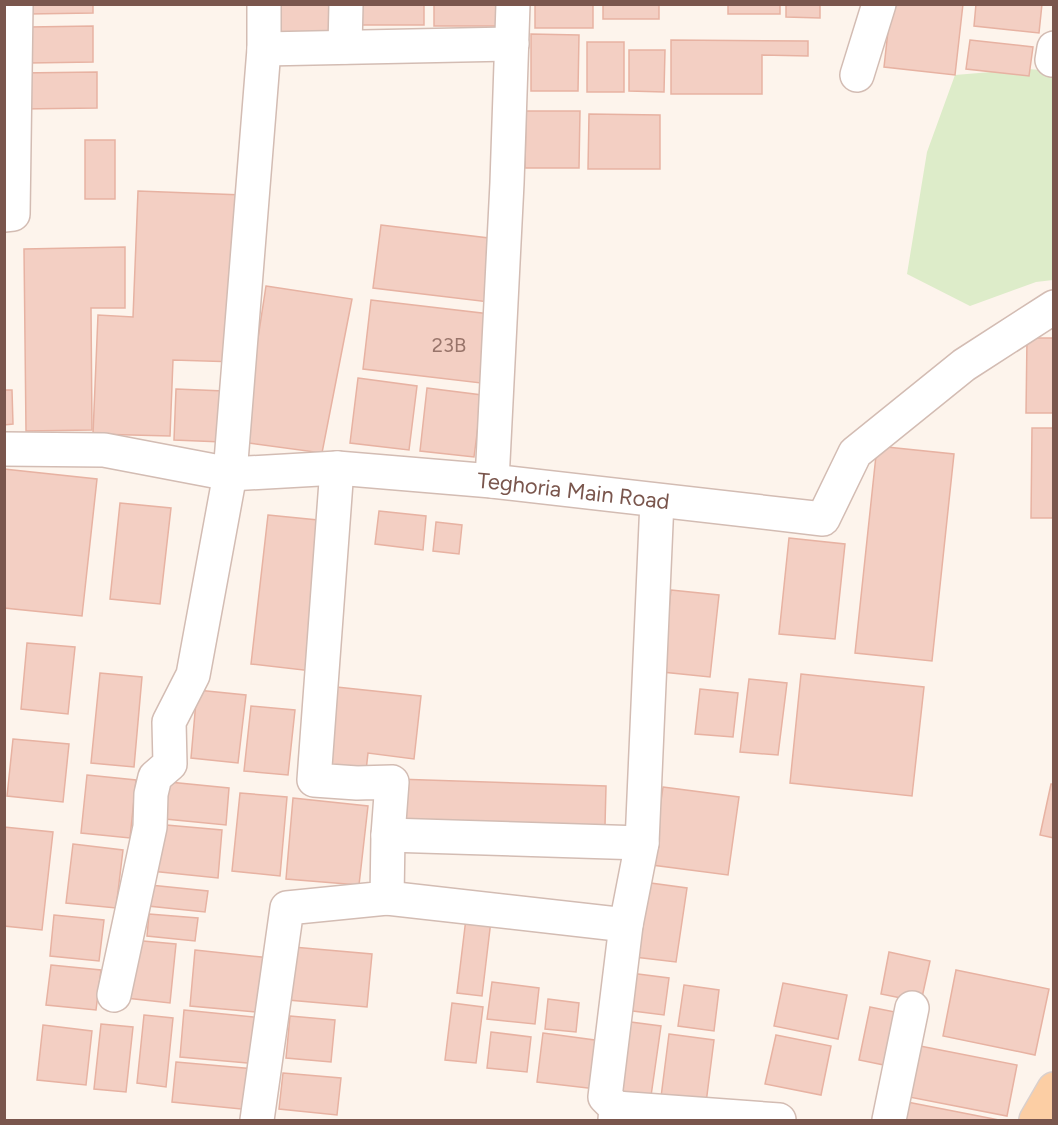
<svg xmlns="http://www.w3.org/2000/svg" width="1058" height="1125" viewBox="0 0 1058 1125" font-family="Figtree,sans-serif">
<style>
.green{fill:#ddecc9}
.building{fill:#f3cfc3;stroke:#e7b2a2;stroke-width:1.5}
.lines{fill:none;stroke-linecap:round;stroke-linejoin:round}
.minor-casing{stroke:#d3bcb3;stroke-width:36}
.major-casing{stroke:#dad0cd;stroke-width:36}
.minor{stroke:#fff;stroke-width:33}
.major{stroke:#fccea4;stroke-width:33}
.labels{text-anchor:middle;stroke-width:6;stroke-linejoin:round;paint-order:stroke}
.number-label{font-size:20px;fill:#98746a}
.street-label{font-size:22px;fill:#7a564d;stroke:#fff8f3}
</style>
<rect width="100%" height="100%" fill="#fdf4ec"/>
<polygon class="green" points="1028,69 1053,71 1053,280 1036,282 970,306 907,274 927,152 955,75"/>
<g class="building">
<polygon points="28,4 93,4 93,13 28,14"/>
<rect x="271" y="4" width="70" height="30"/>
<rect x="349" y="4" width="75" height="21"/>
<rect x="434" y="4" width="70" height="22"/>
<rect x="535" y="4" width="58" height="24"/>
<rect x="603" y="4" width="56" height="15"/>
<rect x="728" y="4" width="52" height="10"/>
<polygon points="786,4 820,4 820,18 786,17"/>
<polygon points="891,4 963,4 955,75 884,67"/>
<polygon points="976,4 1042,4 1039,33 974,26"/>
<polygon points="93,26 93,62 29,63 29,27"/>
<polygon points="531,34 579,35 578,91 531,91"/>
<polygon points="671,40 808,41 808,56 762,55 762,94 671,94"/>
<polygon points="970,40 1033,47 1029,76 966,69"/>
<rect x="587" y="42" width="37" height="50"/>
<polygon points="629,50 665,50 664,92 629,91"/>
<polygon points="97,72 97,108 21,109 20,73"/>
<polygon points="526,111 580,111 579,168 525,168"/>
<polygon points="589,114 660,115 660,169 588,169"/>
<rect x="85" y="140" width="30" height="59"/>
<polygon points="138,191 243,195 237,362 173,360 170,436 93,434 98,315 133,317"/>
<polygon points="381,225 497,239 489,302 373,288"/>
<polygon points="125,247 125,308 91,308 92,430 26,431 24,249"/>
<polygon points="266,286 352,299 322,453 242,442"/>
<polygon points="371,300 490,314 481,383 363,369"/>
<polygon points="1027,338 1054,338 1054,413 1026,413"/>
<polygon points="358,378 417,386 409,450 350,443"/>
<polygon points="427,388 482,395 474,457 420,451"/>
<polygon points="176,389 224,391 222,442 174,440"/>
<polygon points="4,390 12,390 13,424 4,425"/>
<polygon points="1032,428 1054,428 1054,518 1031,518"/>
<polygon points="877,446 954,454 932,661 855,653"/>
<polygon points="4,469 97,479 82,616 4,608"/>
<polygon points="120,503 171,508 160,604 110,599"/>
<polygon points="379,511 426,516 423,550 375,544"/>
<polygon points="268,515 328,521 312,671 251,664"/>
<polygon points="436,522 462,525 459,554 433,551"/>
<polygon points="789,538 845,544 835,639 779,634"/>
<polygon points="671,590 719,595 710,677 662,672"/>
<polygon points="27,643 75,647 68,714 21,709"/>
<polygon points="100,673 142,677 134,767 91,763"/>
<polygon points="801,674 924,687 912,796 790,783"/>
<polygon points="749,679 787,683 778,755 740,752"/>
<polygon points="327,686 421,696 414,759 368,753 365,780 318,776"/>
<polygon points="700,689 738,693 733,737 695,734"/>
<polygon points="197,690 246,695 238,763 191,758"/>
<polygon points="251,706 295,710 288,775 244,771"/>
<polygon points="13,739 69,744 63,802 7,796"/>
<polygon points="87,775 136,780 130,838 81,833"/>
<polygon points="396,779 606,786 605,826 394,819"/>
<polygon points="159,781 229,788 226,825 155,818"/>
<polygon points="1051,784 1054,784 1054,838 1040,835"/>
<polygon points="663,787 739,797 728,875 652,865"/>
<polygon points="240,793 287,797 280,876 232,871"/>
<polygon points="293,798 368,806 359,885 286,879"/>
<polygon points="155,824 222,830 218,878 151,871"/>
<polygon points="4,827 53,832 42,930 4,926"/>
<polygon points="73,844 123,850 116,908 66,903"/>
<polygon points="636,881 687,888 676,962 626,956"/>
<polygon points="150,885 208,891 205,912 148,906"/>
<polygon points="467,910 492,912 482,996 457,993"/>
<polygon points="149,914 198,918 195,941 147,936"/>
<polygon points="54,915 104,920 99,961 50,956"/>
<polygon points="132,940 176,944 170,1003 126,998"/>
<polygon points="293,947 372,954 367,1007 288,1000"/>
<polygon points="195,950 271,958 266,1013 190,1006"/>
<polygon points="889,952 930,961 921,1002 881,994"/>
<polygon points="51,965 101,970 96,1010 46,1005"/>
<polygon points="956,970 1049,989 1035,1055 943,1036"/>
<polygon points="630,973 669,978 664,1015 625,1010"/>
<polygon points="492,982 539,988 535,1024 487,1019"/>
<polygon points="783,983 847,995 838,1039 774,1026"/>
<polygon points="684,985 719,990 714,1031 678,1026"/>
<polygon points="548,999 579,1003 576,1032 545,1029"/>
<polygon points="452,1003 483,1007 476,1063 445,1060"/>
<polygon points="870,1007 900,1013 889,1066 859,1060"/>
<polygon points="184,1010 264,1018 259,1064 180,1057"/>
<polygon points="144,1015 173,1018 166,1087 137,1083"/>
<polygon points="290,1016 335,1020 331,1062 286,1058"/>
<polygon points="623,1021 661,1026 651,1096 613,1092"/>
<polygon points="101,1024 133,1027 126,1092 94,1089"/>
<polygon points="43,1025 92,1031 86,1085 37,1080"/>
<polygon points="491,1032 531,1037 527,1072 487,1068"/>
<polygon points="543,1033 602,1041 596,1089 537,1082"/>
<polygon points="669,1034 714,1040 706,1103 661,1097"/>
<polygon points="776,1035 831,1046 821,1095 765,1084"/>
<polygon points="915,1045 1017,1065 1007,1116 904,1096"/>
<polygon points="176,1062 255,1069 251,1110 172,1102"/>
<polygon points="283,1073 341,1078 337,1115 279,1109"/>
<polygon points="897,1100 999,1120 893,1120"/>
</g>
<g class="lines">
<g class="minor-casing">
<g id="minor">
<polyline points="345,47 346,4"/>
<polyline points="264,49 512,44"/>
<polyline points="1052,60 1054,48"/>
<polyline points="857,75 879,4"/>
<polyline points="4,215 13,214 16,4"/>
<path id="s1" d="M4 449 104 450 230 474 337 468 492 481 823 519 855 453 964 365 1054 307"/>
<polyline points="492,481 507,183 513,4"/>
<polyline points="388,835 642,843"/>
<polyline points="387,898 626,925"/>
<polyline points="114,995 150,827 151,794 155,777 170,764 169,722 193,675 230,474 264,49 264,4"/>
<polyline points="616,1108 779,1120"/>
<polyline points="257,1120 287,908 387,898 388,835 392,782 357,783 314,780 337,468"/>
<polyline points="615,1120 616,1108 605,1097 626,925 642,843 657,501"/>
<polyline points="889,1120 912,1008"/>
</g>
</g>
<g class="major-casing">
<polyline id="major" points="1036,1120 1054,1089"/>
</g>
<use href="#minor" class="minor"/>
<use href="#major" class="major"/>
</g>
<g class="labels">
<g class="number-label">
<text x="449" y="352">23B</text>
</g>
<g class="street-label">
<text dy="8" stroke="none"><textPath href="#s1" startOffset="573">Teghoria Main Road</textPath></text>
</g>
</g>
<rect width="1058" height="1125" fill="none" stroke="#7a564d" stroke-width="12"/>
</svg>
